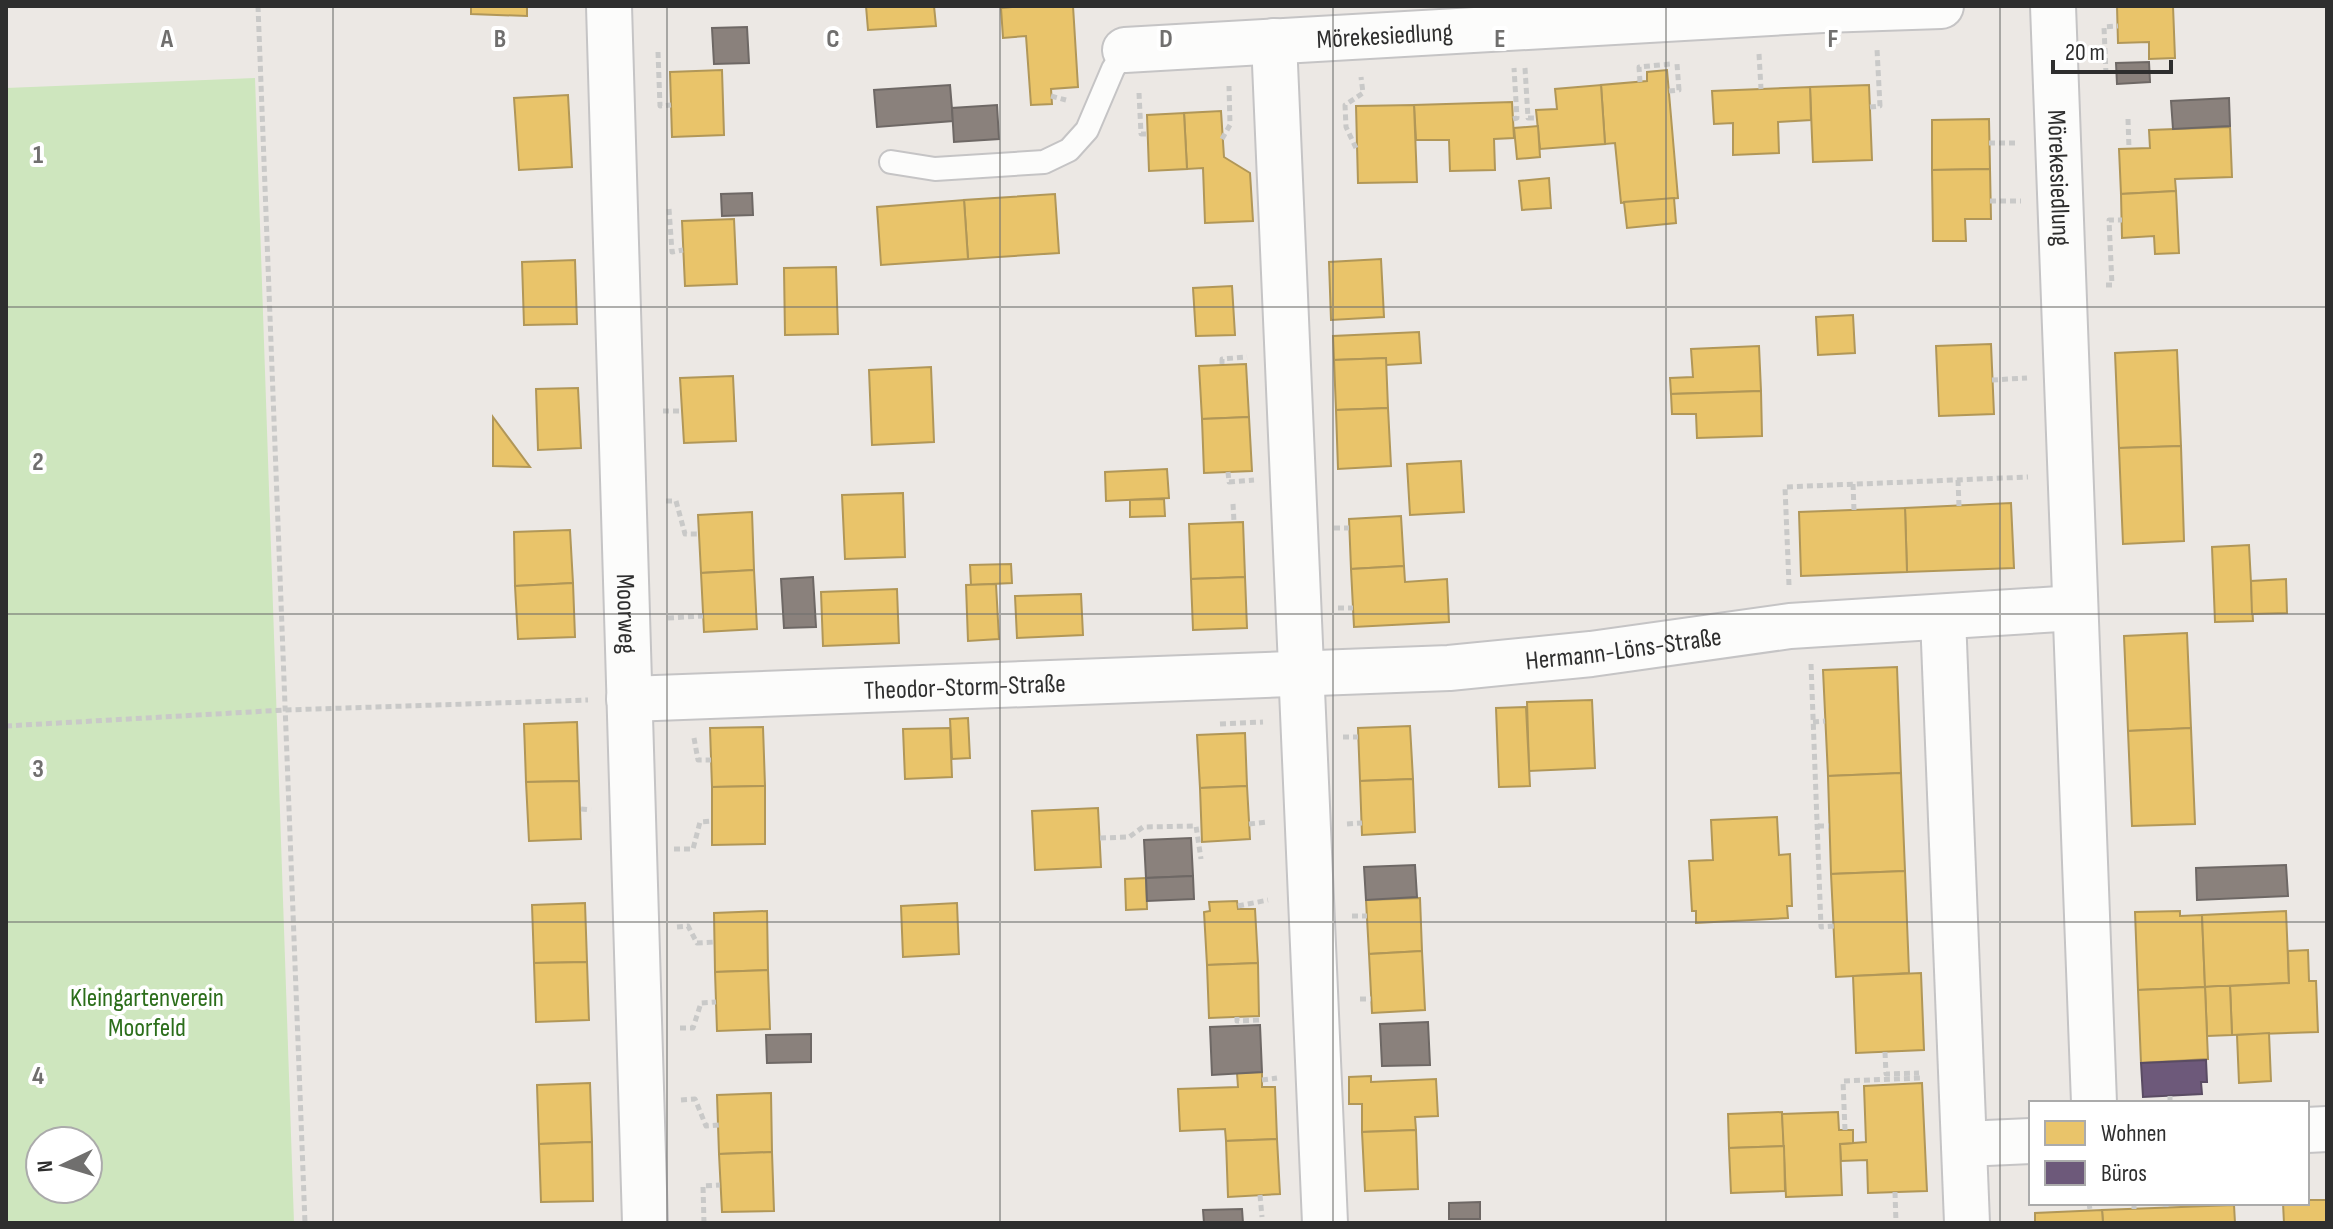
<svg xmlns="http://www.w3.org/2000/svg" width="2333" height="1229" viewBox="0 0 2333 1229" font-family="'Sofia Sans Condensed',sans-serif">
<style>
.green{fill:#cee6be;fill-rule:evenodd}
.homes{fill:#e9c46a;stroke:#b19758;stroke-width:2}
.offices{fill:#6d597a;stroke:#5a4c63;stroke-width:2}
.industry{fill:#8a817c;stroke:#6e6865;stroke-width:2}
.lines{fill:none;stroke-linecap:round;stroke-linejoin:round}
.service-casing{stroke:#c5c4c5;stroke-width:26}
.minor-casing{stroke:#c5c4c5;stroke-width:48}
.path{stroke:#c9c9c8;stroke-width:5;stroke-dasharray:6 4;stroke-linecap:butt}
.service{stroke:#fcfcfb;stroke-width:22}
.minor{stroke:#fcfcfb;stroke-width:44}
.grid{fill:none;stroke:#706f6e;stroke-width:2;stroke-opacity:0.55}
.labels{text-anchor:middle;stroke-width:8;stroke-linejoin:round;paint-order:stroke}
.street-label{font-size:26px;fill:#2e2e2e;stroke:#fff}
.park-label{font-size:26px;fill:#2c6e1b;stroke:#fff}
.grid-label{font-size:26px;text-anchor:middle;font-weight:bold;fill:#706f6e;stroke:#fff;stroke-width:8;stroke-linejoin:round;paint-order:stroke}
</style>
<rect width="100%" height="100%" fill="#ece8e4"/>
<path class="green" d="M255 78 294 1223H6V88ZM40 1141H88V1189H40Z"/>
<g class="homes">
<polygon points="471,6 527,6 527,16 471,14"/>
<polygon points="866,6 934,6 936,26 868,30"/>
<polygon points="1024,6 1073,6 1078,87 1051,89 1052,104 1031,105 1026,36 1003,38 1001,8"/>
<polygon points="2117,6 2173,6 2175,58 2149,59 2149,42 2118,43"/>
<polygon points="722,70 724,135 672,137 670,72"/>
<polygon points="1667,70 1678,198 1621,203 1615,143 1605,144 1601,85 1647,81 1647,72"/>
<polygon points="1601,85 1605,144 1540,149 1536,110 1557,109 1555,89"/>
<polygon points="1869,85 1872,160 1813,162 1810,87"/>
<polygon points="1810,87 1811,120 1778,122 1779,153 1733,155 1733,123 1714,124 1712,91"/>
<polygon points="568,95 572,167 519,170 514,98"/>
<polygon points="1512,102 1514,138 1494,139 1495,170 1450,171 1449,140 1416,140 1414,105"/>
<polygon points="1414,105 1417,182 1358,183 1356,106"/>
<polygon points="1221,111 1224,157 1250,173 1253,221 1205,223 1203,168 1187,169 1184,113"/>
<polygon points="1184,113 1187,169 1149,171 1147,115"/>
<polygon points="1989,119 1990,169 1932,170 1932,120"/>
<polygon points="1538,126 1540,157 1517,159 1514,128"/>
<polygon points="2230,127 2232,177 2175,179 2176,191 2121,194 2119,149 2150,148 2149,130"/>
<polygon points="1990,169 1991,219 1965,219 1966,241 1933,241 1932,170"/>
<polygon points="1549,178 1551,208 1522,210 1519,181"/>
<polygon points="2176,191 2179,253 2155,254 2154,236 2122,238 2121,194"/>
<polygon points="1055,194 1059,253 968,259 964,200"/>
<polygon points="1674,198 1676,223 1627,228 1624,202"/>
<polygon points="964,200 968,259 881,265 877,207"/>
<polygon points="734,219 737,284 685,286 682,221"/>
<polygon points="1381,259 1384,317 1331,320 1329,262"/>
<polygon points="575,260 577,324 524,325 522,262"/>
<polygon points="836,267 838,334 785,335 784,268"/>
<polygon points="1232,286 1235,335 1196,336 1193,288"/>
<polygon points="1853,315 1855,353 1818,355 1816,317"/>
<polygon points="1419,332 1421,363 1386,365 1386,358 1334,360 1333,336"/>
<polygon points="1991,344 1994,414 1939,416 1936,346"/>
<polygon points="1759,346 1761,391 1671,394 1670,378 1693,377 1691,349"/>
<polygon points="2177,350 2181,446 2119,448 2115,353"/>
<polygon points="1386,358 1388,408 1336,410 1334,360"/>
<polygon points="1246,364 1249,417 1202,419 1199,366"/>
<polygon points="931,367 934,442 872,445 869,370"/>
<polygon points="733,376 736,441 684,443 680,378"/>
<polygon points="578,388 581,448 538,450 536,389"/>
<polygon points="1761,391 1762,436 1697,438 1696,414 1672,414 1671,394"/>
<polygon points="1388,408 1391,466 1338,469 1336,410"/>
<polygon points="493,417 530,467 493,466"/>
<polygon points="1249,417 1252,471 1204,473 1202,419"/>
<polygon points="2181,446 2184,541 2123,544 2119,448"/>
<polygon points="1461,461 1464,512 1410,515 1407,464"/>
<polygon points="1167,469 1169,498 1106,501 1105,472"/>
<polygon points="903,493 905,557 845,559 842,495"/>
<polygon points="1164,499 1165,516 1130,517 1130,500"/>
<polygon points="2011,503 2014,568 1907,572 1905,508"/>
<polygon points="1905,508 1907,572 1801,576 1799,512"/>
<polygon points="752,512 754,570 701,573 698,515"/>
<polygon points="1401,516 1404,566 1351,569 1349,519"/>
<polygon points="1243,522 1245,577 1191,579 1189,524"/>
<polygon points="570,530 573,583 515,586 514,532"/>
<polygon points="2249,545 2253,621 2215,622 2212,547"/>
<polygon points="1011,564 1012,583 971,585 970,565"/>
<polygon points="1404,566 1405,582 1447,579 1449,622 1354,627 1351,569"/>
<polygon points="754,570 757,629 704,632 701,573"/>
<polygon points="1245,577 1247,628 1193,630 1191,579"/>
<polygon points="2286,579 2287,613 2252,614 2251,581"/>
<polygon points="573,583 575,637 518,639 515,586"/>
<polygon points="996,584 999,639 968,641 966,585"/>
<polygon points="897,589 899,643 823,646 821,592"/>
<polygon points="1081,594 1083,635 1017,638 1015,596"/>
<polygon points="2187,633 2191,728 2128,731 2124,636"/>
<polygon points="1897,667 1901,773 1828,776 1823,670"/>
<polygon points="1592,700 1595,768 1529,771 1527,702"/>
<polygon points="1526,707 1530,786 1499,787 1496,708"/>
<polygon points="968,718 970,758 952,759 950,719"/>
<polygon points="577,722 579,781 526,782 524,724"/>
<polygon points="1410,726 1413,779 1360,781 1358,728"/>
<polygon points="763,727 765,786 712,787 710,728"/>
<polygon points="950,728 952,777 905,779 903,729"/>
<polygon points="2191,728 2195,824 2132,826 2128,731"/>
<polygon points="1245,733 1247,786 1200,788 1197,735"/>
<polygon points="1901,773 1905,871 1831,874 1828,776"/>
<polygon points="1413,779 1415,832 1362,835 1360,781"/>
<polygon points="579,781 581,839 529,841 526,782"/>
<polygon points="765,786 765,844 712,845 712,787"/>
<polygon points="1247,786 1250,839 1202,842 1200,788"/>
<polygon points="1098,808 1101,867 1035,870 1032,811"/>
<polygon points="1777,817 1779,855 1790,854 1792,906 1787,906 1788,918 1696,923 1696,911 1692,911 1689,861 1713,860 1711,820"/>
<polygon points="1905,871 1909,973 1836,977 1831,874"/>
<polygon points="1146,878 1147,909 1126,910 1125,879"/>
<polygon points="1420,898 1422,951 1369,954 1366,900"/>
<polygon points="1237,901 1238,909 1255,909 1258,963 1207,965 1204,912 1210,911 1209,902"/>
<polygon points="585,903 587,962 534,963 532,905"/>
<polygon points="957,903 959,954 903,957 901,906"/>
<polygon points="767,911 768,970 715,972 714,913"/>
<polygon points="2180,911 2180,916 2202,915 2205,987 2138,990 2135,912"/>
<polygon points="2286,911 2289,983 2205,987 2202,915"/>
<polygon points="2308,950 2309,981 2316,981 2318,1032 2232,1035 2230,986 2289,983 2288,951"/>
<polygon points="1422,951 1425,1010 1372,1013 1369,954"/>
<polygon points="587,962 589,1020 536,1022 534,963"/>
<polygon points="1258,963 1259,1016 1209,1018 1207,965"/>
<polygon points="768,970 770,1029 717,1031 715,972"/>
<polygon points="1921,973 1924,1050 1856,1053 1853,976"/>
<polygon points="2218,986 2230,986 2232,1035 2207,1036 2205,987"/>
<polygon points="2205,987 2208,1059 2141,1063 2138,990"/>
<polygon points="2269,1033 2271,1081 2239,1083 2237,1035"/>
<polygon points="1262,1072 1262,1087 1275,1087 1277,1139 1226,1141 1225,1129 1180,1131 1178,1089 1238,1087 1237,1073"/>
<polygon points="1371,1076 1371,1082 1436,1079 1438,1116 1415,1117 1416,1130 1362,1132 1362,1104 1349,1104 1349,1077"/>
<polygon points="590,1083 592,1142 539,1144 537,1085"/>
<polygon points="1922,1083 1927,1191 1868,1193 1867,1160 1841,1161 1840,1144 1866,1142 1864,1086"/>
<polygon points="771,1093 772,1152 719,1154 717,1095"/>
<polygon points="1782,1112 1784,1146 1729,1148 1728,1114"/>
<polygon points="1838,1112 1839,1130 1853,1130 1853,1143 1840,1144 1842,1195 1786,1197 1782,1114"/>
<polygon points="1416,1130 1418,1189 1365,1191 1362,1132"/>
<polygon points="1277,1139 1280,1194 1228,1197 1226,1141"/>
<polygon points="592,1142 593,1201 541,1202 539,1144"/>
<polygon points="1784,1146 1785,1191 1731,1193 1729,1148"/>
<polygon points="772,1152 774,1211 722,1212 719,1154"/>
<polygon points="2307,1200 2327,1200 2327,1223 2284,1223 2283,1203 2307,1203"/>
<polygon points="2234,1205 2235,1223 2103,1223 2102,1210"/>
<polygon points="2102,1210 2103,1223 2035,1223 2035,1213"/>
</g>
<polygon class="offices" points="2206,1060 2207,1082 2201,1082 2202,1094 2143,1097 2141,1063"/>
<g class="industry">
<polygon points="747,27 749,63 714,64 712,28"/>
<polygon points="2149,62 2150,82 2117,84 2116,63"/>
<polygon points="950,85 953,121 877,127 874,90"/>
<polygon points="2229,98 2230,126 2173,129 2171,101"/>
<polygon points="997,105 999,139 954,142 952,108"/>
<polygon points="752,193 753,215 722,216 721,194"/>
<polygon points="813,577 816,627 784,628 781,579"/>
<polygon points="1191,838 1193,876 1146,878 1144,840"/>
<polygon points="1415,865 1417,897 1366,900 1364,867"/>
<polygon points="2286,865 2288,896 2197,900 2196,868"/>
<polygon points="1193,876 1194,899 1147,901 1146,878"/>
<polygon points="1428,1022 1430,1065 1382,1066 1380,1024"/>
<polygon points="1260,1025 1262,1072 1212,1075 1210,1027"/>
<polygon points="811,1034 811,1062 767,1063 766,1035"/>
<polygon points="1480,1202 1480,1219 1449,1219 1449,1203"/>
<polygon points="1242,1209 1243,1223 1204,1223 1203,1210"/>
</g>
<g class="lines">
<g class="service-casing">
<polyline id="service" points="891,162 935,169 1044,162 1069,150 1087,130 1113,69 1125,50"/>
</g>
<g class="minor-casing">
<g id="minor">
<path id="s1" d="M609 6 645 1223"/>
<path id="s2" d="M2053 6 2094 1103"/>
<polyline points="1274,41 1325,1223"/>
<path id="s3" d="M1125 50 1823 10 1941 6"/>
<polyline points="1943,617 1967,1223"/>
<path id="s4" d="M629 699 1449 668 1591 654 1790 626 2075 608"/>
<polyline points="2307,1130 2327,1129"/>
<polyline points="1964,1144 2031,1141"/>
</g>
</g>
<g class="path">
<polyline points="258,6 305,1223"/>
<polyline points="658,52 660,106 671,105"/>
<polyline points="1759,54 1761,89"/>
<polyline points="1525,68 1528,118 1537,118"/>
<polyline points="2106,74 2104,27 2118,26"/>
<polyline points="1640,82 1639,67 1671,64"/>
<polyline points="1669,91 1679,90 1677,64"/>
<polyline points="1139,93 1141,134 1147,134"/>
<polyline points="1051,96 1066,100"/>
<polyline points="1870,107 1880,106 1877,49"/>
<polyline points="1513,119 1517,118 1514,68"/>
<polyline points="2128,119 2129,149"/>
<polyline points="1222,139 1230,125 1229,86"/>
<polyline points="1989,143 2016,143"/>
<polyline points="1356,148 1346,127 1345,105 1363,93 1361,77"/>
<polyline points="1990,201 2021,201"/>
<polyline points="669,209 672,252 683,250"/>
<polyline points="2106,285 2112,285 2109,220 2122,220"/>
<polyline points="1222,364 1222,359 1247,357"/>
<polyline points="1992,380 2027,378"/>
<polyline points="663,411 682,411"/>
<polyline points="1228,472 1229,482 1254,480"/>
<polyline points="1958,480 1959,506"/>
<polyline points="1853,484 1854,510"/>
<polyline points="666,501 676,501 685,534 699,534"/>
<polyline points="1233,504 1234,522"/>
<polyline points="1334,528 1349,528"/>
<polyline points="1789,585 1785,487 2028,477"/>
<polyline points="1338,608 1353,608"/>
<polyline points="668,618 703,616"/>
<polyline points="1811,664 1821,927 1834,926"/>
<polyline points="1813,722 1825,721"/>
<polyline points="1220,724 1263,722"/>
<polyline points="6,726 285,710 588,700"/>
<polyline points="1343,737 1358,737"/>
<polyline points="694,738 698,760 711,760"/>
<polyline points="581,809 591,810"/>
<polyline points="1249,824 1268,822"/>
<polyline points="1347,824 1362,823"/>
<polyline points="1818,826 1829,826"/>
<polyline points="1100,838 1129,837 1143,827 1196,826 1201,859"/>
<polyline points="674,849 693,849 700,822 712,821"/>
<polyline points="1238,906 1268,900"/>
<polyline points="1352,916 1367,916"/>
<polyline points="677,927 688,926 697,943 715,942"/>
<polyline points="1360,999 1371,999"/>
<polyline points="1237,1017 1237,1021 1262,1020"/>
<polyline points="680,1028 693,1028 701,1003 716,1002"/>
<polyline points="1885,1052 1886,1074 1919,1073"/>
<polyline points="1262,1080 1277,1078"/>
<polyline points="2170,1096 2170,1103"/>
<polyline points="681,1100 695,1099 706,1126 719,1125"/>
<polyline points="1845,1130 1843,1081 1922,1078"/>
<polyline points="1895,1192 1896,1223"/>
<polyline points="1260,1195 1262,1217"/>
<polyline points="2089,1203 2090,1210"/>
<polyline points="2134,1203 2134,1209"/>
<polyline points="2166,1203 2166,1207"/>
<polyline points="704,1223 703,1186 720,1185"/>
</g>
<use href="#service" class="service"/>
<use href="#minor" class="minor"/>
</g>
<path class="grid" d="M333 6V1223M667 6V1223M1000 6V1223M1333 6V1223M1666 6V1223M2000 6V1223M6 307H2327M6 614H2327M6 922H2327"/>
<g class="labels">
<g class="street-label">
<text dy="9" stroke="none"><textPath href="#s3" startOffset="260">Mörekesiedlung</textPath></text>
<text dy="9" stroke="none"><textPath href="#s2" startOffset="172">Mörekesiedlung</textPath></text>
<text dy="9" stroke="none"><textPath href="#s1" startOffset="608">Moorweg</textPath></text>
<text dy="9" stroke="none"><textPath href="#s4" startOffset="996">Hermann-Löns-Straße</textPath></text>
<text dy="9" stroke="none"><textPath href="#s4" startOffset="336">Theodor-Storm-Straße</textPath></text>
</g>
<g class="park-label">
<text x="147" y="1006">Kleingartenverein<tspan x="147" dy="30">Moorfeld</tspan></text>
</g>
</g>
<g class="grid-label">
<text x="167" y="47">A</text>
<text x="500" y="47">B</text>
<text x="833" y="47">C</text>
<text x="1166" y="47">D</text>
<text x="1500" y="47">E</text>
<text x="1833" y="47">F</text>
<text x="38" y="163">1</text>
<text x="38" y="470">2</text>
<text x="38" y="777">3</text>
<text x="38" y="1084">4</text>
</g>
<rect width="2333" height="1229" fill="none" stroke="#2e2e2e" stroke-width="16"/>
<rect x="2029" y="1101" width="280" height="104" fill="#ffffff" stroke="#ababab" stroke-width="2"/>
<rect x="2045" y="1121" width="40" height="24" fill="#e9c46a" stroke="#ababab" stroke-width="2"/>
<text x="2101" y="1141" font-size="24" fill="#2e2e2e">Wohnen</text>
<rect x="2045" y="1161" width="40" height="24" fill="#6d597a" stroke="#ababab" stroke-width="2"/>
<text x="2101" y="1181" font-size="24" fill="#2e2e2e">Büros</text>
<g transform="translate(64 1165) rotate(266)"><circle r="38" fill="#ffffff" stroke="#ababab" stroke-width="2"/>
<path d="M0-6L14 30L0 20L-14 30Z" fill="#706f6e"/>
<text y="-12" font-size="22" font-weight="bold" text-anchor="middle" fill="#2e2e2e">N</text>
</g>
<path d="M2053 60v12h118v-12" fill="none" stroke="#2e2e2e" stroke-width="4"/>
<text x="2065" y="60" font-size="24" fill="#2e2e2e" stroke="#ffffff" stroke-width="6" paint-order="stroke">20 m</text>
</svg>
